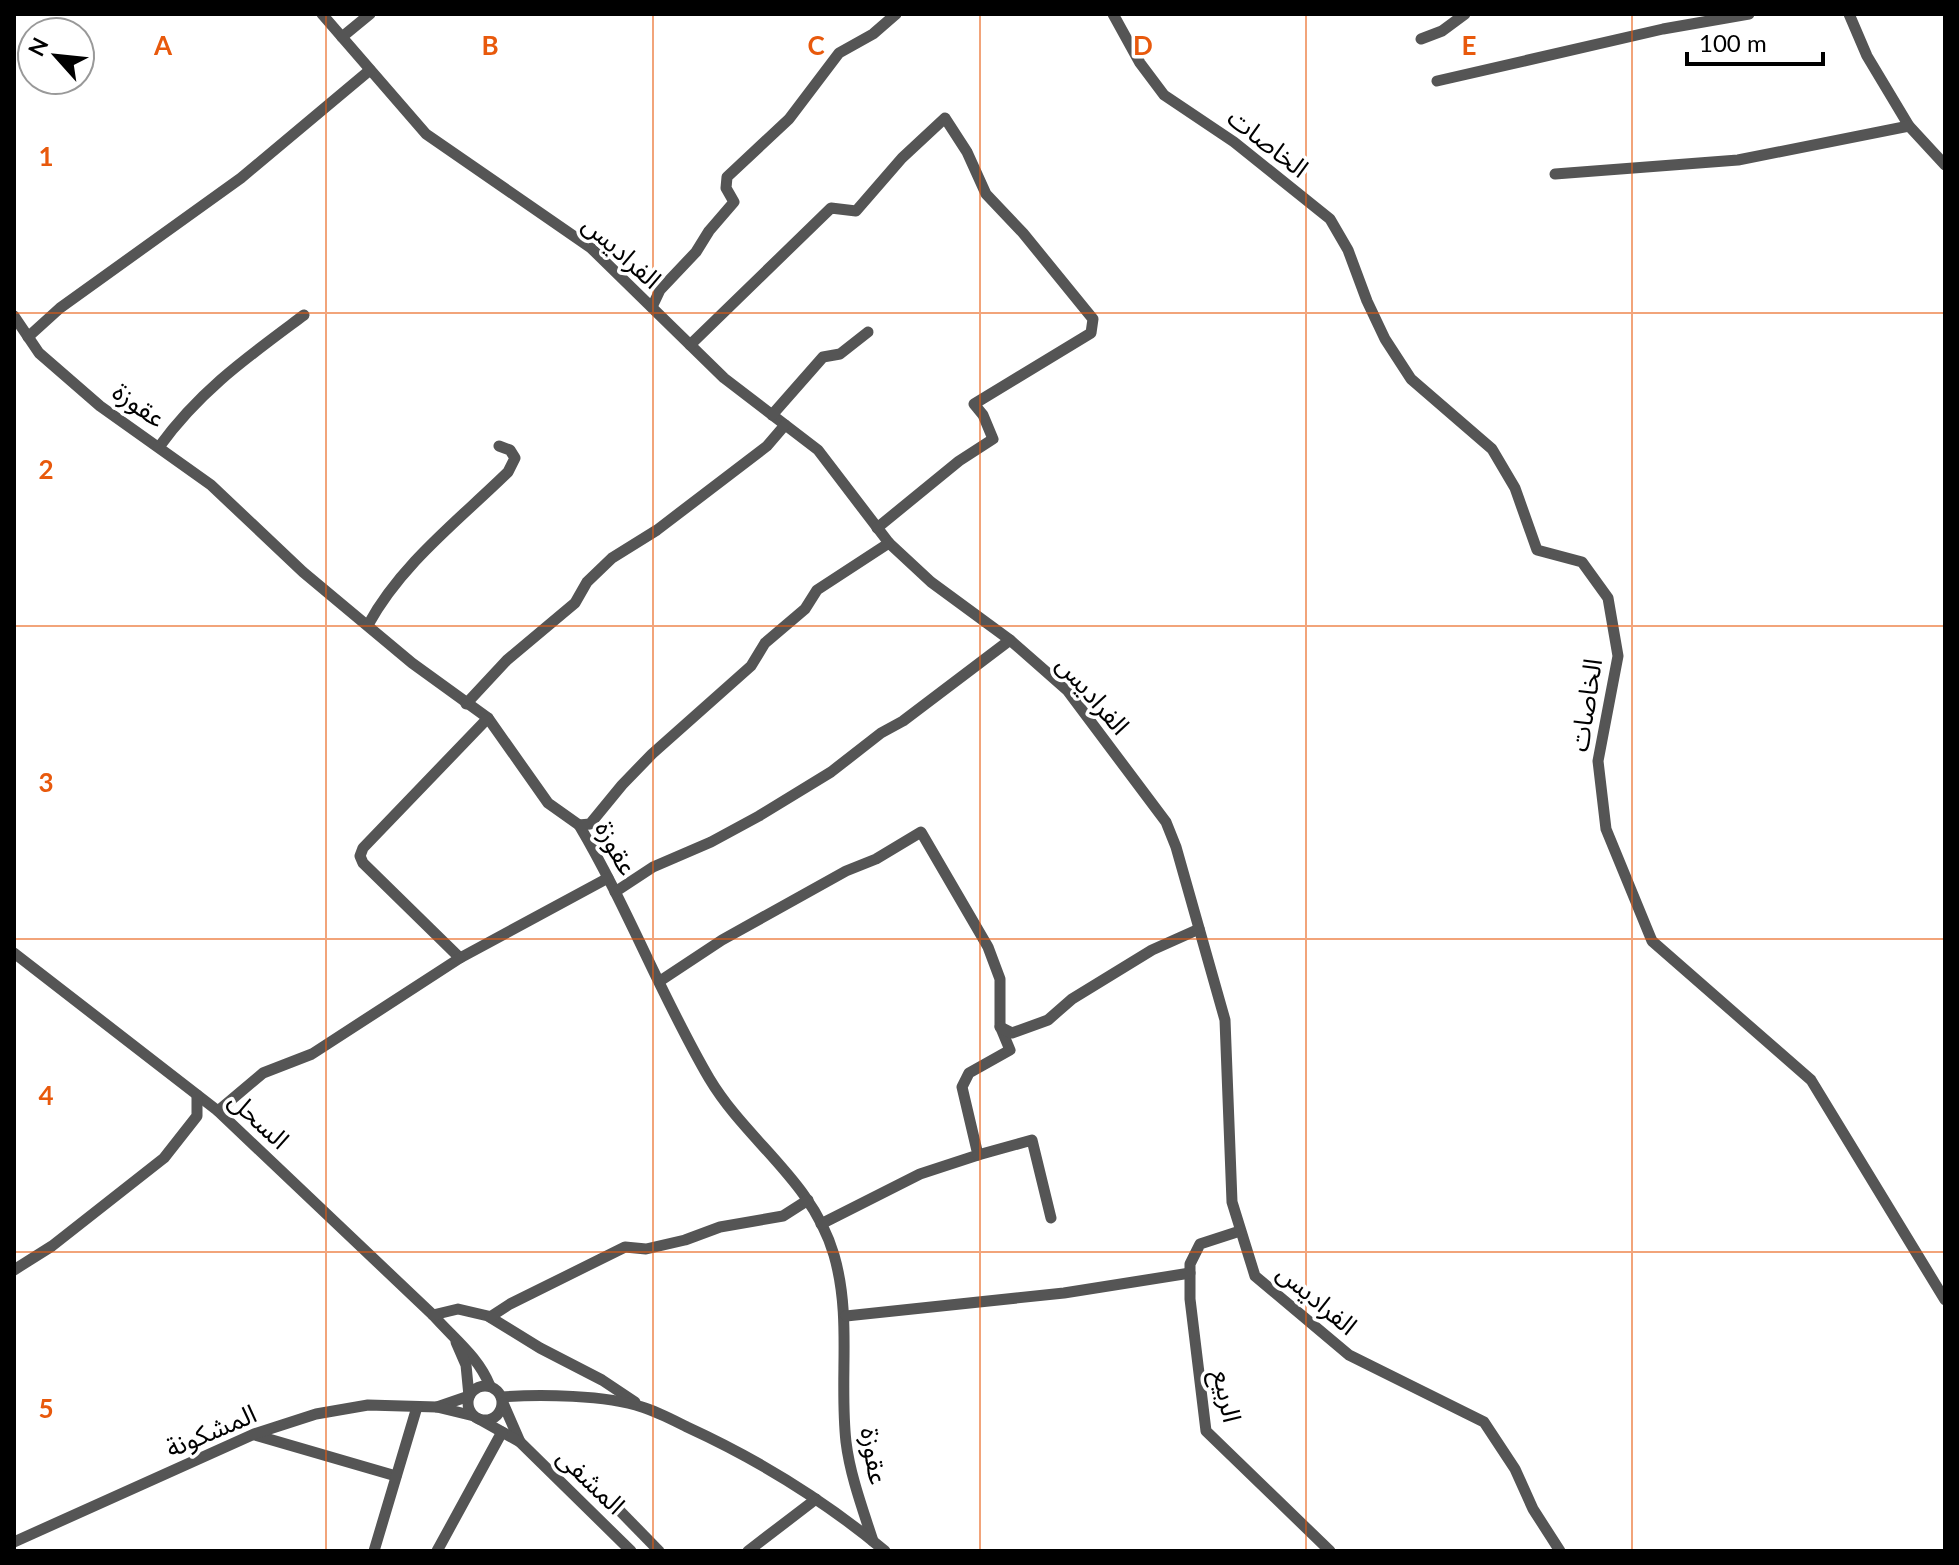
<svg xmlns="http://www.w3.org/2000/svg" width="1959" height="1565" viewBox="0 0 1959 1565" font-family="Lato,'Noto Sans Arabic',sans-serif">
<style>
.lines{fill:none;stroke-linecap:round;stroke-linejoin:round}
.minor{stroke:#555;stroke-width:11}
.grid{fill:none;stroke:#e8590c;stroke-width:2;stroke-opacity:0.55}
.labels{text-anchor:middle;stroke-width:7;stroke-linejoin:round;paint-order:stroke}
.street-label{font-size:26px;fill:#000;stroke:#fff}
.grid-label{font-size:26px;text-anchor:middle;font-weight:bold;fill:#e8590c;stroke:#fff;stroke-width:7;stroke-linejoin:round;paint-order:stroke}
</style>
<rect width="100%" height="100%" fill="#fff"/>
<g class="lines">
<g class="minor">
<polyline points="322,14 426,134 591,248 724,378 818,450 889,543 931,582 1010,640 1067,690 1166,822 1176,847 1225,1020 1232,1202 1255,1276 1349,1355 1484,1422 1515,1469 1533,1509 1560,1551"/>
<polyline points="1113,14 1140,63 1164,95 1234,142 1330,219 1348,250 1367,301 1385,339 1411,379 1492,449 1515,488 1537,550 1582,562 1608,598 1618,656 1598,761 1606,829 1652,941 1811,1080 1945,1300"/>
<polyline points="1849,14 1867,56 1909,126 1945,165"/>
<polyline points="342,37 370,14"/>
<polyline points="1421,39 1442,31 1465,14"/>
<polyline points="1437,81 1663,29 1749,14"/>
<polyline points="1555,174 1738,160 1909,126"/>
<polyline points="652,307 660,290 696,252 709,231 734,202 726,188 727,177 789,119 839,53 873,34 896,14"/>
<path d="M14 316 39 353 100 406 211 485 303 572 412 663 488 718 548 803 579 825C627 906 661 996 709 1078 747 1142 812 1180 834 1255 852 1317 839 1379 846 1442 850 1475 863 1510 873 1541"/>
<polyline points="28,337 60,308 241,178 370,70"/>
<polyline points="690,345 831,208 856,211 902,158 945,118 967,152 986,194 1023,233 1093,319 1091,333 974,404 983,415 993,439 959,461 877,528"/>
<polyline points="772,415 823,357 840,354 868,332"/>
<path d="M159 447C200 390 249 356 304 315"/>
<path d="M368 625C401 564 459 520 508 472L515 458 510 450 499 446"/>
<polyline points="466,704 507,660 575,603 587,582 612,558 657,530 767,446 785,425"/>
<polyline points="488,718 363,848 360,856 363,863 460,958 608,878"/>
<polyline points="579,825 590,824 622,785 652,754 751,666 765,643 805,609 817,590 889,543"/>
<polyline points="615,892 653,867 711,842 759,816 831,772 881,733 903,721 1010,640"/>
<path d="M14 953 218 1111 433 1315C454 1339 478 1356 490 1386"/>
<polyline points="660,981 722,940 846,871 876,859 921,832 988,947 1000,979 1000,1026 1010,1050 969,1073 962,1087 978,1155 920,1174 821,1224"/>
<polyline points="1000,1027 1012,1033 1048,1020 1072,999 1152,950 1199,929"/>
<polyline points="218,1111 263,1073 312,1054 460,958"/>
<polyline points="978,1155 1032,1140 1051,1218"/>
<polyline points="1240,1231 1200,1244 1190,1264 1190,1299 1206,1431 1330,1551"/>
<polyline points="14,1270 52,1246 164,1158 197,1116 197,1095"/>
<polyline points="433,1315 458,1309 488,1316 540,1348 602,1380 635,1402"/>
<polyline points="846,1316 1064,1293 1190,1273"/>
<polyline points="490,1317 510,1304 625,1247 646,1249 685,1240 720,1227 783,1216 808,1200"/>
<circle cx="485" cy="1403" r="17"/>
<path d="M502 1397C539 1394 607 1395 642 1407 658 1412 673 1420 687 1427 759 1460 824 1500 885 1551"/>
<polyline points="503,1403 520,1442"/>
<polyline points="437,1407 469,1396 466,1365 456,1342"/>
<polyline points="479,1419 520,1442 631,1551"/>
<polyline points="255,1435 396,1476"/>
<polyline points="620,1511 659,1551"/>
<polyline points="14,1542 254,1434 316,1414 368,1405 437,1407 474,1416"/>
<polyline points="374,1551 417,1407"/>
<polyline points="437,1551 502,1432"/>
<polyline points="748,1551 816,1499"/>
</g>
</g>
<path class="grid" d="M326 14V1551M653 14V1551M980 14V1551M1306 14V1551M1632 14V1551M14 313H1945M14 626H1945M14 939H1945M14 1252H1945"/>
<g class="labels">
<g class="street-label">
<text transform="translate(1268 143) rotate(38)" y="9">الخاصات</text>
<text transform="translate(622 252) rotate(42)" y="9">الفراديس</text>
<text transform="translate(139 405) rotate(35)" y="9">عقوزة</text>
<text transform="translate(1093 695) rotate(49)" y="9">الفراديس</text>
<text transform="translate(1586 705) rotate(-81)" y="9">الخاصات</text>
<text transform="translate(616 848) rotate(61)" y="9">عقوزة</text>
<text transform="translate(259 1120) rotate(43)" y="9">السحل</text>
<text transform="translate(1317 1299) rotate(40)" y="9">الفراديس</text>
<text transform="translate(1227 1396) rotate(78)" y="9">الربيع</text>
<text transform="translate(211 1431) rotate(-23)" y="9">المشكونة</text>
<text transform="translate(874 1456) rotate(80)" y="9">عقوزة</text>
<text transform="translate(591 1481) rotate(44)" y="9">المشفى</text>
</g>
</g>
<g class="grid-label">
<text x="163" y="55">A</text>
<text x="490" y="55">B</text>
<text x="816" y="55">C</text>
<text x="1143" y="55">D</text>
<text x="1469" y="55">E</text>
<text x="46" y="166">1</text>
<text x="46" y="479">2</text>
<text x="46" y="792">3</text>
<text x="46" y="1105">4</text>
<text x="46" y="1418">5</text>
</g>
<rect width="1959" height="1565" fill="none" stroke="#000000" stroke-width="32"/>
<g transform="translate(56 56) rotate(297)"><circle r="38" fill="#ffffff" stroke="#999999" stroke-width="2"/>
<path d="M0-6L14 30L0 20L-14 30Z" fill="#000000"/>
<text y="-12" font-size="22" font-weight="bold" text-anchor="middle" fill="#000000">N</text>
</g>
<path d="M1687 52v12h136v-12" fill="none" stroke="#000000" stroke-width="4"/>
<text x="1699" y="52" font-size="24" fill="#000000" stroke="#ffffff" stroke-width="6" paint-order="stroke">100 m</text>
</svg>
